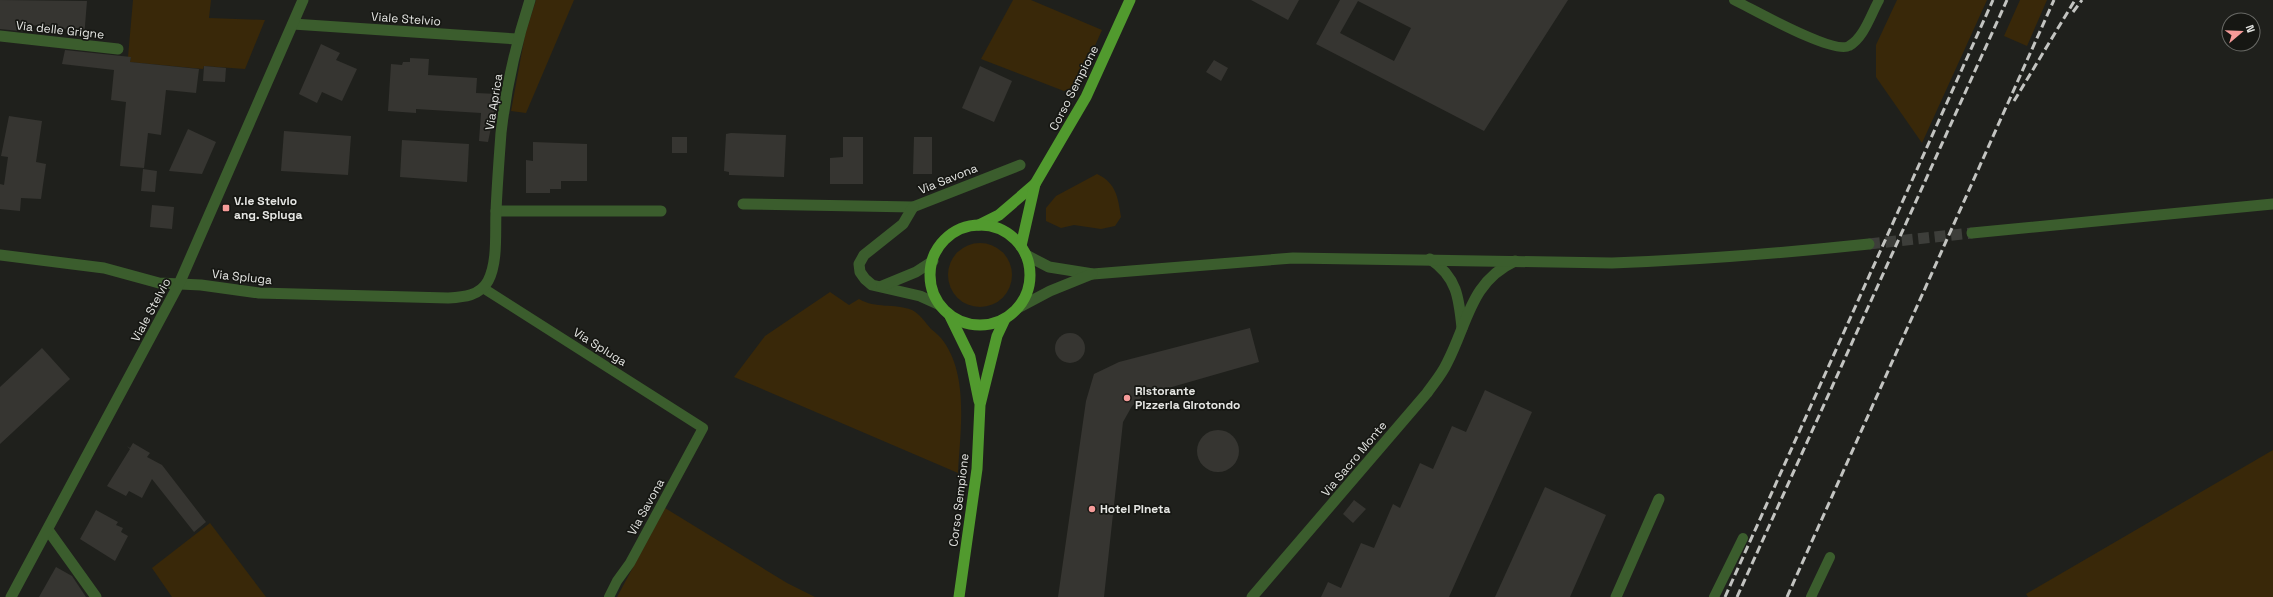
<svg xmlns="http://www.w3.org/2000/svg" width="2273" height="597" viewBox="0 0 2273 597" font-family="'Space Grotesk',sans-serif">
<style>
.green{fill:#392809}
.building{fill:#363531;fill-rule:evenodd}
.lines{fill:none;stroke-linecap:round;stroke-linejoin:round}
.tertiary-tunnel{stroke:#3d3e3a;stroke-width:11;stroke-dasharray:11 5.5;stroke-linecap:butt}
.service{stroke:#3b5d2d;stroke-width:10}
.minor{stroke:#3b5d2d;stroke-width:11}
.tertiary{stroke:#3b5d2d;stroke-width:11}
.primary{stroke:#519a2e;stroke-width:11}
.rail{stroke:#c3c4c1;stroke-width:3;stroke-dasharray:8 4;stroke-linecap:butt}
.poi-dot{fill:#f59b99;stroke:#161713;stroke-width:1.5}
.labels{text-anchor:middle;stroke-width:3.5;stroke-linejoin:round;paint-order:stroke}
.street-label{font-size:12px;fill:#e5e6e3;stroke:#161713}
.poi-label{font-size:12px;font-weight:bold;fill:#e5e6e3;stroke:#161713;text-anchor:start}
</style>
<rect width="100%" height="100%" fill="#1f201c"/>
<g class="green">
<polygon points="133,0 211,0 209,18 265,20 245,69 204,66 203,69 130,62 131,57 128,57"/>
<polygon points="536,0 574,0 526,113 511,111 525,35"/>
<polygon points="1013,0 1031,0 1102,30 1077,86 1064,91 981,59"/>
<polygon points="1897,0 1987,0 1922,143 1876,77 1876,45"/>
<polygon points="2020,0 2047,0 2027,46 2004,36"/>
<path d="M1097 174C1116 183 1118 197 1121 217L1115 226 1101 229 1074 225 1061 228 1046 221V208L1056 196Z"/>
<circle cx="980" cy="275" r="32"/>
<path d="M830 292 849 305 859 299C876 309 894 303 912 310 920 314 925 322 931 329 936 333 941 337 944 342 969 378 960 432 958 473L734 377 765 336Z"/>
<polygon points="2273,450 2273,597 2028,597 2026,594"/>
<polygon points="665,508 787,583 815,597 617,597"/>
<polygon points="210,523 266,597 172,597 152,568"/>
</g>
<g class="building">
<polygon points="0,0 87,1 84,38 67,36 68,29 30,25 29,32 0,29"/>
<polygon points="1251,0 1299,0 1288,20"/>
<path d="M1340 0H1568L1484 131 1316 44ZM1358 1 1411 28 1394 61 1340 33Z"/>
<polygon points="321,44 340,53 336,60 357,69 342,101 322,92 317,103 299,94"/>
<polygon points="65,50 131,57 130,62 199,69 196,93 166,90 161,135 148,133 144,168 120,166 126,102 111,100 114,70 62,64"/>
<polygon points="410,58 429,59 428,75 477,78 476,93 498,94 488,142 479,141 481,113 416,109 416,113 388,111 391,64 402,65 403,62 410,62"/>
<polygon points="1214,60 1228,68 1221,81 1206,72"/>
<polygon points="204,66 226,68 225,82 203,81"/>
<polygon points="980,66 1012,81 994,122 962,108"/>
<polygon points="9,116 42,121 36,162 46,164 41,199 21,198 20,211 0,209 0,184 4,185 8,157 1,156"/>
<polygon points="188,129 216,142 202,174 169,171"/>
<polygon points="284,131 351,136 348,175 281,171"/>
<polygon points="731,133 786,135 784,177 729,175 729,172 724,171 726,134"/>
<rect x="672" y="137" width="15" height="16"/>
<polygon points="843,137 863,137 863,184 830,184 830,158 843,157"/>
<polygon points="914,137 932,137 932,174 913,174"/>
<polygon points="402,140 469,144 467,182 400,177"/>
<polygon points="533,142 587,144 587,181 561,181 561,189 550,189 550,193 526,193 526,160 533,161"/>
<polygon points="143,169 157,171 155,192 141,191"/>
<polygon points="152,205 174,207 172,229 150,227"/>
<polygon points="1250,328 1259,362 1144,395 1132,406 1123,422 1104,597 1058,597 1086,401 1094,374 1119,362"/>
<circle cx="1070" cy="348" r="15"/>
<polygon points="42,348 70,379 0,444 0,387"/>
<polygon points="1485,390 1532,412 1449,597 1321,597 1328,582 1341,588 1361,543 1374,548 1393,504 1400,508 1420,463 1433,469 1452,426 1466,432"/>
<circle cx="1218" cy="451" r="21"/>
<polygon points="133,443 150,453 147,457 162,465 206,522 194,532 152,479 142,498 129,491 126,496 107,486 130,449 127,446 130,448"/>
<polygon points="1545,487 1606,515 1570,597 1495,597"/>
<polygon points="1354,500 1366,509 1353,523 1343,514"/>
<polygon points="96,510 118,522 116,525 123,528 121,532 128,536 115,561 80,539"/>
<polygon points="56,567 72,576 86,597 39,597"/>
</g>
<g class="lines">
<polyline class="tertiary-tunnel" points="1869,244 1972,233"/>
<g class="service">
<path d="M1734 0C1753 9 1833 55 1849 46 1864 38 1871 14 1879 0"/>
<polyline points="483,288 703,428 630,563 617,581 609,597"/>
<polyline points="1714,597 1743,538"/>
<polyline points="1811,597 1830,557"/>
</g>
<g class="minor">
<polyline points="293,24 517,39"/>
<polyline points="0,36 118,49"/>
<polyline points="743,204 913,207 1020,165"/>
<polyline points="913,207 903,224 864,255 859,264 860,272 865,279 872,285 920,296 940,305"/>
<polyline points="496,211 661,211"/>
<path d="M0 255 104 268 159 283 201 285 259 293 448 298C463 297 480 296 488 281 498 262 495 233 496 212 497 186 499 160 501 133 506 88 516 43 530 0"/>
<path d="M1430 259C1457 277 1459 298 1462 328"/>
<polyline points="882,286 916,272 933,261"/>
<polyline points="48,530 96,597"/>
<path d="M1252 597 1427 393C1434 383 1442 374 1447 363 1468 323 1470 282 1515 261"/>
<polyline points="1616,597 1659,499"/>
</g>
<g class="tertiary">
<polyline points="1972,233 2273,204"/>
<path d="M1026 255 1049 267 1093 274 1293 258 1612 263C1698 260 1784 253 1869 244"/>
<polyline points="1018,308 1050,291 1092,274"/>
<polyline points="11,597 179,284 303,0"/>
</g>
<g class="primary">
<polyline points="979,225 999,215 1035,184 1086,97 1130,0"/>
<circle cx="980" cy="275" r="50"/>
<polyline points="1021,246 1035,184"/>
<polyline points="950,316 970,357 979,401"/>
<polyline points="959,597 977,469 980,405 997,336 1005,319"/>
</g>
<g class="rail">
<polyline points="2073,12 2082,0"/>
<polyline points="2014,101 2075,0"/>
<polyline points="1725,597 1993,0"/>
<polyline points="1737,597 2007,0"/>
<polyline points="1787,597 2054,0"/>
</g>
</g>
<g class="poi-dot">
<rect x="222" y="204" width="8" height="8" rx="2"/>
<circle cx="1127" cy="398" r="4"/>
<circle cx="1092" cy="509" r="4"/>
</g>
<g class="labels">
<g class="street-label">
<text transform="translate(406 19) rotate(4)" y="4">Viale Stelvio</text>
<text transform="translate(60 30) rotate(6)" y="4">Via delle Grigne</text>
<text transform="translate(1074 88) rotate(-63)" y="4">Corso Sempione</text>
<text transform="translate(494 102) rotate(-81)" y="4">Via Aprica</text>
<text transform="translate(948 179) rotate(-22)" y="4">Via Savona</text>
<text transform="translate(242 277) rotate(6)" y="4">Via Spluga</text>
<text transform="translate(151 310) rotate(-62)" y="4">Viale Stelvio</text>
<text transform="translate(600 347) rotate(32)" y="4">Via Spluga</text>
<text transform="translate(1354 459) rotate(-50)" y="4">Via Sacro Monte</text>
<text transform="translate(959 500) rotate(-83)" y="4">Corso Sempione</text>
<text transform="translate(646 507) rotate(-61)" y="4">Via Savona</text>
</g>
<g class="poi-label">
<text x="234" y="205">V.le Stelvio<tspan x="234" dy="14">ang. Spluga</tspan></text>
<text x="1135" y="395">Ristorante<tspan x="1135" dy="14">Pizzeria Girotondo</tspan></text>
<text x="1100" y="513">Hotel Pineta</text>
</g>
</g>
<g transform="translate(2241 32) rotate(71)"><circle r="19" fill="#161713" stroke="#696a66"/>
<path d="M0-3L7 15L0 10L-7 15Z" fill="#f59b99"/>
<text y="-6" font-size="11" font-weight="bold" text-anchor="middle" fill="#e5e6e3">N</text>
</g>
</svg>
